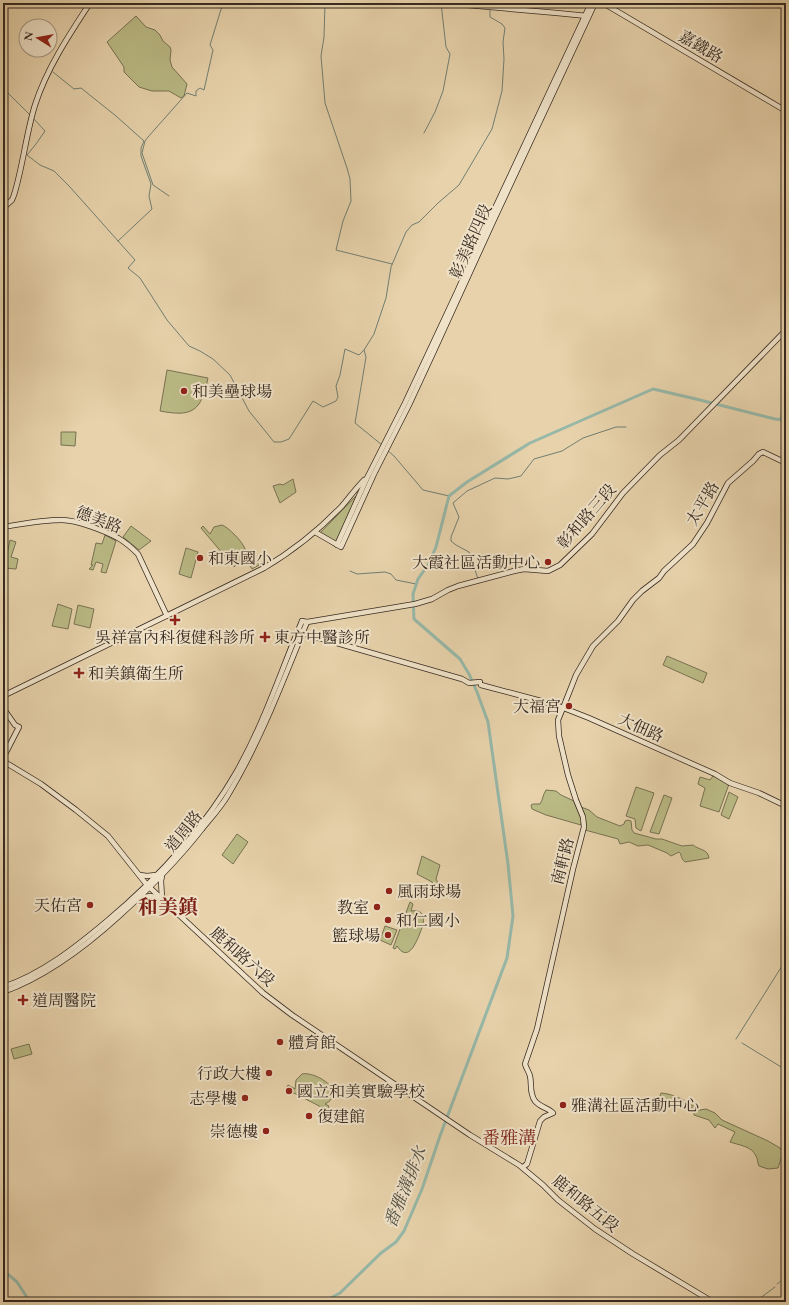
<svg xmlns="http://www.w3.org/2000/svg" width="789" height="1305" viewBox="0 0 789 1305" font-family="'EB Garamond','Noto Serif TC',serif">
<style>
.green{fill:#baba85;stroke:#787253}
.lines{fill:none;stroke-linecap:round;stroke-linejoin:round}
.stream{stroke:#717f72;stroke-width:1}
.canal{stroke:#97b8a8;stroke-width:3}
.secondary-casing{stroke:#372a21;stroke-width:6}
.secondary{stroke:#efe2c8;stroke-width:4.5}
.poi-dot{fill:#8f2418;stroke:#efe2c8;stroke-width:1.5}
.labels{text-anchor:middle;stroke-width:4;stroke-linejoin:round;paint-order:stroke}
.street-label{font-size:16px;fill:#372a21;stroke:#efe2c8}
.poi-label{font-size:16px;fill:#372a21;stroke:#efe2c8;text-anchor:start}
.water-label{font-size:17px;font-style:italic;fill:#4f4e43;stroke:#efe2c8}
.quarter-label{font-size:18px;fill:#7a1f14;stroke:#efe2c8}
.district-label{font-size:20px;font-weight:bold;fill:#7a1f14;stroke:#efe2c8}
</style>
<rect width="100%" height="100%" fill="#e7d2ab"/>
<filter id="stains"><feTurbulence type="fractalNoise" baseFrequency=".005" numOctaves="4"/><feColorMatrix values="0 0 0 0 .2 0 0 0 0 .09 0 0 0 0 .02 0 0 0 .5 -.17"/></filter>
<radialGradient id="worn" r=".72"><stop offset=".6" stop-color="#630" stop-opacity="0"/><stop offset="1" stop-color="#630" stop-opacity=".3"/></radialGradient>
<g class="green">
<polygon points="136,16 146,27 155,30 160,35 163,41 170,47 171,50 170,60 172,67 187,84 184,96 181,98 169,91 152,91 139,87 124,72 124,67 107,42"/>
<path d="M167 370 208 378C201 412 192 417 160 411Z"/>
<polygon points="61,432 76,432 75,446 61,445"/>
<polygon points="293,479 296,492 280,503 273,486 280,484 283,485"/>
<polygon points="358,494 334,546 319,534"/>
<path d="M222 525C228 527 243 542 245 549 246 552 245 553 245 556L251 552 259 565 252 569 244 557 240 561 235 562 237 564 234 567 201 528 203 526 210 534 214 527Z"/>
<polygon points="131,526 151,541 139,550 123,537"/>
<polygon points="105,535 116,541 106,573 101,572 103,564 96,562 93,570 89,569 93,565 91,565 96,543 102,544"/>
<polygon points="10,540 16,542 11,557 18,559 16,569 4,568"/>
<polygon points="186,548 198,552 191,578 179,574"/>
<polygon points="58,604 72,609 68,629 52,626"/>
<polygon points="78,605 94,609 90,628 74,624"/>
<polygon points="667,656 707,673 703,683 663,665"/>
<polygon points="713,776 729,784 719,812 700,806 705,788 698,784 700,777 710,780"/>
<polygon points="636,787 654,793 641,831 636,828 635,819 626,816"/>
<path d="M546 790 556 791 561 795 574 801 582 819 581 825 546 815 532 809 531 805 533 804H540C543 800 543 794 546 790Z"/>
<polygon points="729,792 738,797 729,819 721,815"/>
<polygon points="664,795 672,798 659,834 650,832"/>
<path d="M581 807 589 810 597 817 620 826 624 824 625 821 628 820 631 821 632 830 634 833 656 839H662L682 846 693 845C699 850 708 849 709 858L685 862C680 858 682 854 679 852L671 856 667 853 648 845 638 846 629 842 620 844 618 839 585 830C587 822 585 815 581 807Z"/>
<polygon points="237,834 248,842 233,864 222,855"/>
<polygon points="422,856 440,865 436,879 441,888 437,890 432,882 417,874"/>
<path d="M410 902 413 904 411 911C428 909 424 923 420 933 416 943 408 963 397 946L395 949 393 948Z"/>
<polygon points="385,926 397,930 391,945 380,940"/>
<polygon points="29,1044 32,1054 14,1059 11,1049"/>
<path d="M302 1074C316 1071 349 1092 325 1104L329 1106 327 1110 286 1089 288 1085 295 1089 296 1080Z"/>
<path d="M661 1093C674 1094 684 1100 695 1107L694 1108 675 1107 666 1108 656 1106Z"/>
<path d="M706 1109 715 1113 722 1120 768 1141 780 1148 783 1153 778 1168 768 1169 759 1166C757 1162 758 1159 756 1156 752 1146 738 1145 730 1142L735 1132 718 1124 715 1128 709 1120 694 1115V1111Z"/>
</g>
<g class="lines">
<g class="stream">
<polyline points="325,3 324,37 321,56 325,103 347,168 350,179 351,201 343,221 336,250 392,264"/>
<polyline points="53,72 74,89 81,88 116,116 144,141 141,148 141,156 151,184 149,196 152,209 118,241"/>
<polyline points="3,88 30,115"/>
<polyline points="33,118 45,131 36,144 27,155 40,165 54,171 70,187 135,260 128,268 140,278 167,320 189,346 200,351 213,359 230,375 249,411 274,442 281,442 289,439 313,401 323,407 336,401 338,397 336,386 340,375 345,349 359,355 364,350"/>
<polyline points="424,133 435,112 443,91 450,54 446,47 441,3"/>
<polyline points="169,196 153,185 142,153 145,141 148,137 187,93 196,96 196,91 200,88 204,90 213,50 210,45 223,3"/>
<polyline points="382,445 355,423 366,357 364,350 374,334 386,298 391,267 406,232 412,225 419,222 438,203 459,185 492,129 502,91 504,59 503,42 505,28 502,24 490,17 490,10"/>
<polyline points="387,450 394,456 423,490 449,496"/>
<polyline points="350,571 357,574 385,572 391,574 396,580 416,584"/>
<polyline points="478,579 469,552 456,545 451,541 451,537 459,517 453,503 467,491 495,478 508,479 521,476 534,459 562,451 583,438 616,427 626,427"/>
<polyline points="785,961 786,959"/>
<polyline points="736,1039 782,966"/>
<polyline points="742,1043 786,1070"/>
<polyline points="777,1284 786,1277"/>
<polyline points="755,1302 775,1287"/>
</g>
<g class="canal">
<polyline points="781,420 786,389"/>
<polyline points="3,1270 17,1282 30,1302"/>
<polyline points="323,1302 340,1293 381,1253 396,1242 404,1231 422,1189 440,1136 507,958 513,916 508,864 488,722 477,692 469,674 460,659 414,619 413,594 418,579 428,565 436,547 449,496 467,482 530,443 653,389 696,399 775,419 786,420"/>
</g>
<g class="secondary-casing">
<g id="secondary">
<polyline points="444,3 557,13 587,16"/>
<polyline points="603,3 786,111"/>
<path d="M3 208 12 200 14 195C23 166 26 134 35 105 47 68 69 35 90 3"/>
<path d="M3 527C22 524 42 520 62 520 77 520 105 531 118 538 125 542 132 548 138 554L167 616"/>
<polyline points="315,532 341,547 374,474 409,405 434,351 492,224 595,3"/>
<polyline points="337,545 367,478 405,403 457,292 481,238 591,3"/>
<polyline points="302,621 307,622 415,604 432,599 448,590 458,586 514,571 524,569 548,571 560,565 592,534 623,493 660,455 679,440 786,330"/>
<polyline points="302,631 302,633 462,679 469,683 480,682"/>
<polyline points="481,685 556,705 589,718 715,774 730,783 759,793 786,806"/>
<path d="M3 696 264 568C293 551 318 531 342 506 349 498 356 488 364 480"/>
<polyline points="3,708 15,725 19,727 3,758"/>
<polyline points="3,761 41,784 76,810 108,836 147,885 263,993 292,1015 470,1135 519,1165 543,1185 558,1200 595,1229 633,1254 713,1302"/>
<polyline points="140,875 147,876 156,875"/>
<polyline points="140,898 150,896 162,898 161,881 162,876"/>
<path d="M3 987C42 974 76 947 107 921 158 878 204 829 237 771 264 723 281 671 302 621"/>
<path d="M3 992C47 976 85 947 119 916 149 889 177 861 202 829 211 818 221 807 228 795 261 740 283 681 307 622"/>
<path d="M523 1167 527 1164 540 1121 544 1117 553 1113C548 1108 540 1107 535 1101 529 1093 532 1084 530 1076 529 1072 526 1068 525 1064L537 1029 573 869 584 827 583 817 576 800 568 775 559 736 558 720 563 708 576 675 593 646 618 621 633 600 642 591 659 578 664 571 693 544 707 523 728 483 753 461 759 454 763 452 786 463"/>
</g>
</g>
<use href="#secondary" class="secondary"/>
</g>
<g class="poi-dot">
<circle cx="184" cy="391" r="4"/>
<circle cx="200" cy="558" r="4"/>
<circle cx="548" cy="562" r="4"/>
<path d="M173 614h4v4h4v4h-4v4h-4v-4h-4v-4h4z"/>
<path d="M263 631h4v4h4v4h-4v4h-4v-4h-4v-4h4z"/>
<path d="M77 667h4v4h4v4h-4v4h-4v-4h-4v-4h4z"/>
<circle cx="569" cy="706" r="4"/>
<circle cx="389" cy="891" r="4"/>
<circle cx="90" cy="905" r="4"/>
<circle cx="377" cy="907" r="4"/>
<circle cx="388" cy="920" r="4"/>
<circle cx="388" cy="935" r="4"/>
<path d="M21 994h4v4h4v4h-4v4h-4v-4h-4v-4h4z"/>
<circle cx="280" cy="1042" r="4"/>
<circle cx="269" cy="1073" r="4"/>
<circle cx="289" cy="1091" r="4"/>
<circle cx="245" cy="1098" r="4"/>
<circle cx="563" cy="1105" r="4"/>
<circle cx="309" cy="1116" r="4"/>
<circle cx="266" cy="1131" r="4"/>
</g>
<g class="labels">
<g class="street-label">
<text transform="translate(701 46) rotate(30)" y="6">嘉鐵路</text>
<text transform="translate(470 241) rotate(-66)" y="6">彰美路四段</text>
<text transform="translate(702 503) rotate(-59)" y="6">太平路</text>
<text transform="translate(586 516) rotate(-49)" y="6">彰和路三段</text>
<text transform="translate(99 519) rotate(21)" y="6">德美路</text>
<text transform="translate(641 727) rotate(24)" y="6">大佃路</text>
<text transform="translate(183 831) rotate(-51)" y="6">道周路</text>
<text transform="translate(562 861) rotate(-76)" y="6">南軒路</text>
<text transform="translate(243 956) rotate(42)" y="6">鹿和路六段</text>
<text transform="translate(586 1203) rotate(39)" y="6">鹿和路五段</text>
</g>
<g class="poi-label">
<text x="192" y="397">和美壘球場</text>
<text x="208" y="564">和東國小</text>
<text x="540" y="568" text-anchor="end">大霞社區活動中心</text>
<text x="175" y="643" text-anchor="middle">吳祥富內科復健科診所</text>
<text x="274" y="643">東方中醫診所</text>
<text x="88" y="679">和美鎮衛生所</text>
<text x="561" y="712" text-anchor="end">大福宮</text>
<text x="397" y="897">風雨球場</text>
<text x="82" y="911" text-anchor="end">天佑宮</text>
<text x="369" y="913" text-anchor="end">教室</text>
<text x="396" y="926">和仁國小</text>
<text x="380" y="941" text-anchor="end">籃球場</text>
<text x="32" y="1006">道周醫院</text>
<text x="288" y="1048">體育館</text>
<text x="261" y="1079" text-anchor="end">行政大樓</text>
<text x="297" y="1097">國立和美實驗學校</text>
<text x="237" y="1104" text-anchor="end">志學樓</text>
<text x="571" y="1111">雅溝社區活動中心</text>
<text x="317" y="1122">復建館</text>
<text x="258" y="1137" text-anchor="end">崇德樓</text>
</g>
<g class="water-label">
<text transform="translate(405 1187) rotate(-68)" y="6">番雅溝排水</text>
</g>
<g class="quarter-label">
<text x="509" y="1144">番雅溝</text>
</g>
<g class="district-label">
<text x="168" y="914">和美鎮</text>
</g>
</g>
<rect width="789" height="1305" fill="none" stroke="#e7d2ab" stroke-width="16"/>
<rect x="4" y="4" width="781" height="1297" fill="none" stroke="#372a21" stroke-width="2"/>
<rect x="8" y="8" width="773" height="1289" fill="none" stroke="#372a21"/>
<g transform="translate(38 38) rotate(281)"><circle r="19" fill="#efe2c8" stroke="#a59885"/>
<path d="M0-3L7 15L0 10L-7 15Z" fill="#8f2418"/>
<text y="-6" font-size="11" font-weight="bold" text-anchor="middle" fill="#372a21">N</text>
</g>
<rect width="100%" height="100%" filter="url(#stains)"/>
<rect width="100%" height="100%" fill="url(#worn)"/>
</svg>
